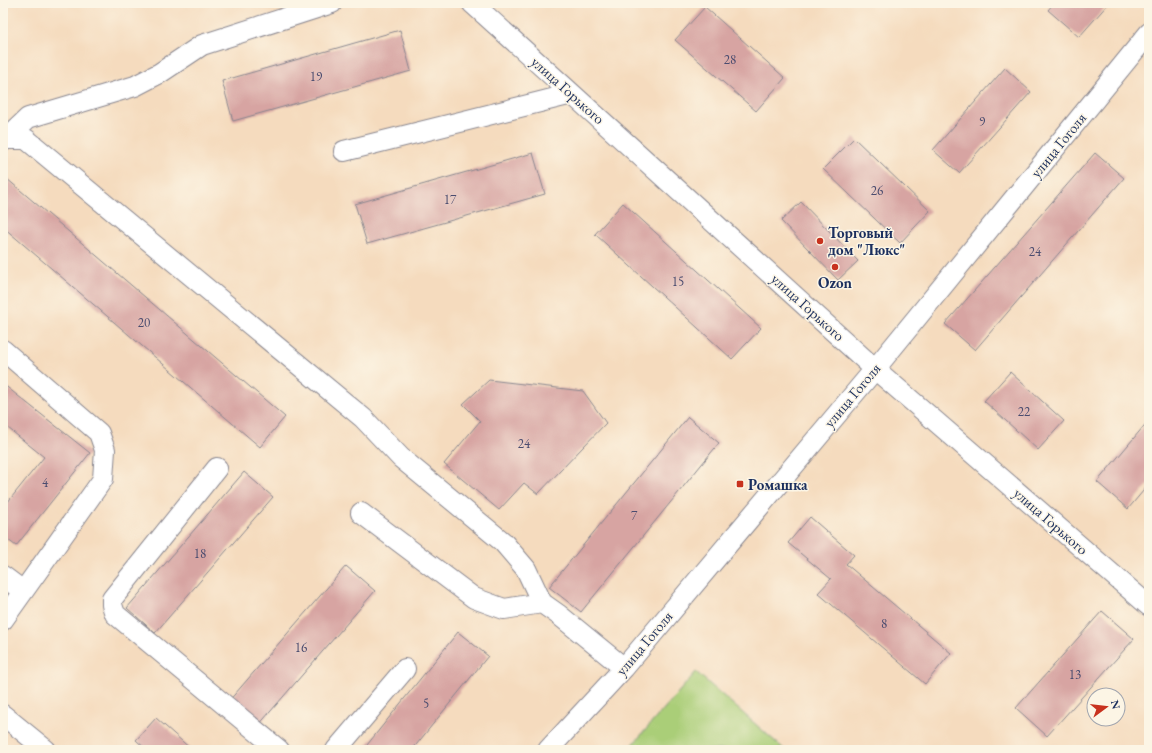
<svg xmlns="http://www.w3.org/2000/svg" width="1152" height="753" viewBox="0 0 1152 753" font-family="'EB Garamond',serif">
  <rect width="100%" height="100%" fill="#fcf5e5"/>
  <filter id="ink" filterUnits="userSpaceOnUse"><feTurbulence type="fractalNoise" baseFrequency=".025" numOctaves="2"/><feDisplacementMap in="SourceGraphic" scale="8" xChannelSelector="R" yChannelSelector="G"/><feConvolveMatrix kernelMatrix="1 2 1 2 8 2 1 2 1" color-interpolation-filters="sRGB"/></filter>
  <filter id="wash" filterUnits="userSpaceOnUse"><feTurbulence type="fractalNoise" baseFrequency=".012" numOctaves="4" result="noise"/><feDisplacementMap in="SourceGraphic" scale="16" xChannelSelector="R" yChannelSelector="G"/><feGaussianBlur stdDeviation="0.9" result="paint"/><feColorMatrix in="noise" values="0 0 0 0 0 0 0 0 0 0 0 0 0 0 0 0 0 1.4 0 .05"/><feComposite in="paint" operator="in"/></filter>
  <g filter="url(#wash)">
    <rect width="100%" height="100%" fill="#f5dbbe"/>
    <!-- green -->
    <path fill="#aace78" stroke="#627e6b" d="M696,672L785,750H628Z"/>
    <g id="blocks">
      <!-- building -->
      <path fill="#d7a4a2" d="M1054,3H1109L1079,37L1048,10Z
        M705,7L785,78L756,111L675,40Z
        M400,30L411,71L233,121L222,81Z
        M1005,68L1031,92L959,173L933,150Z
        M854,138L930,211L900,243L823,169Z
        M533,153L545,194L367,244L355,204Z
        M1095,153L1124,178L975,350L945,324Z
        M6,178L285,417L260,447L3,227V182Z
        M801,202L858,261L838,280L781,221Z
        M623,203L761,328L732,359L595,234Z
        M1010,372L1064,421L1038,450L984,401Z
        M489,380L583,391L606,423L538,494L524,483L499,510L444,464L480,421L463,404Z
        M3,384L90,453L16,546L3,536V508L44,457L3,424Z
        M688,417L719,443L581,612L549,587Z
        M1149,420V484L1128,509L1097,482Z
        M244,472L273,497L155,633L127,608Z
        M810,517L854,555L846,564L951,653L925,684L818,593L831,579L788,543Z
        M346,566L375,591L257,727L228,702Z
        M1102,611L1134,639L1047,736L1016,708Z
        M458,632L488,656L412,750H363Z
        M156,718L192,750H147L136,740Z"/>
    </g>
  </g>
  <g filter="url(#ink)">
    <use href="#blocks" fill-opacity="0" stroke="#88858e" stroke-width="1"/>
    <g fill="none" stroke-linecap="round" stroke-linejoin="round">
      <!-- minor casing -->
      <g stroke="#88858e" stroke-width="22">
        <path id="minor" d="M472,3L875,369L1149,606
          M6,139L28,118L135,86L160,73L202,45L332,3
          M3,141L6,139H26L363,418L401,458L503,542L526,569L542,603L559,615L624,668
          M344,151L572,94
          M3,350L99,433L105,450L103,479L3,620
          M217,468L112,599V605L115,614L279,750
          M361,513L474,598L504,609L542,603
          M3,576L23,591
          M3,715L46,750
          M336,750L405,669
          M548,750L624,668L875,369L1149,33"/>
      </g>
      <!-- minor -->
      <use href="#minor" stroke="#fff" stroke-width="20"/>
    </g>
  </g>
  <!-- markers -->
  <g fill="#c8321e" stroke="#fcf5e5" stroke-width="1.5">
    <circle cx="820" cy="241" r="4"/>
    <circle cx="835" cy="267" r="4"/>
    <rect x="736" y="480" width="8" height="8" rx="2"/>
  </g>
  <g text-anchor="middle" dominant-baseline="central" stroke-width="3" stroke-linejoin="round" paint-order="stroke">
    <!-- number labels -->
    <g font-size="13" fill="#4a4c6f">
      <text x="730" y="59">28</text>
      <text x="316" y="76">19</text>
      <text x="982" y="121">9</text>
      <text x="877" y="190">26</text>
      <text x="450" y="199">17</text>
      <text x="1035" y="251">24</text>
      <text x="678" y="281">15</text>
      <text x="144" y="322">20</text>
      <text x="1024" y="411">22</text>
      <text x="524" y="443">24</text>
      <text x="45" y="482">4</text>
      <text x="634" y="515">7</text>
      <text x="200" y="553">18</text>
      <text x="884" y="623">8</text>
      <text x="301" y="647">16</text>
      <text x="1075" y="674">13</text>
      <text x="426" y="703">5</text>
    </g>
    <!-- street labels -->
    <g font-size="15" fill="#1b2f5e" stroke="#fcf5e5">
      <text transform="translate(568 90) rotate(42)">улица Горького</text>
      <text transform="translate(1058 145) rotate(-51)">улица Гоголя</text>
      <text transform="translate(808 307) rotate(42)">улица Горького</text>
      <text transform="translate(852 395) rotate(-50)">улица Гоголя</text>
      <text transform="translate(1051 521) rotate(41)">улица Горького</text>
      <text transform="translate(644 643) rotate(-50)">улица Гоголя</text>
    </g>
    <!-- poi labels -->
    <g font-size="15" font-weight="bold" fill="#1b2f5e" stroke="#fcf5e5" text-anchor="start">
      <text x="828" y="232">Торговый<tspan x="828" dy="17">дом "Люкс"</tspan></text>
      <text x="835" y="282" text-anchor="middle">Ozon</text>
      <text x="748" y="484">Ромашка</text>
    </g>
  </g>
  <!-- margin -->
  <rect width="1152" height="753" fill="none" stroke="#fcf5e5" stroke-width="16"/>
  <!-- north arrow -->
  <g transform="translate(1106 707) rotate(75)"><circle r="19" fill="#fcf5e5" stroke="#a2a6af"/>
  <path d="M0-3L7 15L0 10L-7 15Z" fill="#c8321e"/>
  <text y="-6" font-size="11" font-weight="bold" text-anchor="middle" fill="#1b2f5e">N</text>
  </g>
</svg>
